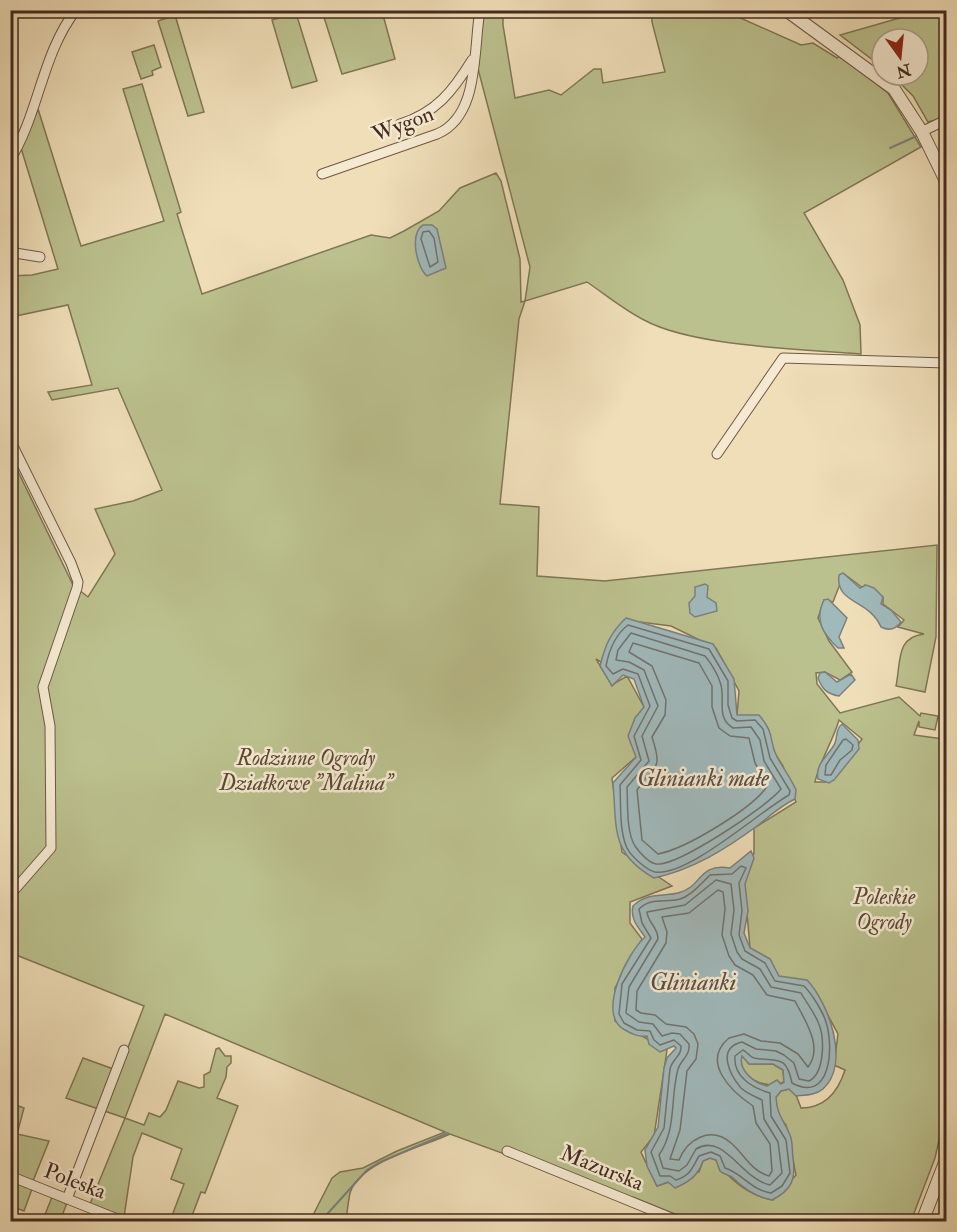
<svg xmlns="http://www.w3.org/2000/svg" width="957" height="1232" viewBox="0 0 957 1232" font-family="'IM FELL Double Pica',serif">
  <rect width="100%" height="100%" fill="#efdeb8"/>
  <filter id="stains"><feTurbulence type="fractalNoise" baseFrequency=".00333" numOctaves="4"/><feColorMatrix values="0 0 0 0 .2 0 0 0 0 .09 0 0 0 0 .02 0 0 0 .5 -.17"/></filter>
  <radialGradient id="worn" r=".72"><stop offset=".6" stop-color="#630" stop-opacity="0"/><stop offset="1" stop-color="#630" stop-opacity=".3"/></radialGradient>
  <!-- green -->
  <path fill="#bbc18e" stroke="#807656" stroke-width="1.5" fill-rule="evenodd" d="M652,10L725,11L801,45L813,43L837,58L840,55L888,93L921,147L804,213L843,280L860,325L861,354C803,349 694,347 644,320C624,310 606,295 587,282L525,301L519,319L500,504L539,507L537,576L605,581L937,545L936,637L925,692L896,686C901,661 896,637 924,634L898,627L904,620L883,604V597L865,585L863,588L844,574L833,602L824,600L818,618L829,641L852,672L840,680L825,672L816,673L817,684L840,713L899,697L920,716L921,713L938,716L935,730L919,727V721L914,735L943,739V755L946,757V1109L935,1158L911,1221H692L633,1197L627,1199L450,1134C423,1147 360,1161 350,1193C348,1202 347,1213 346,1221H310L332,1178L340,1172L363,1168L397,1151L445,1132L165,1014L125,1118L144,1125L149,1113L160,1117L166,1110L178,1081L199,1088L204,1087V1075L210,1072L216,1049L219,1048L225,1056H231V1063L227,1067L226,1077L217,1098L238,1106L205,1193L201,1192L190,1221H170L184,1184L171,1179L182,1149L142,1133L133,1157L124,1217L90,1204L125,1118L66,1098L83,1058L119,1071L144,1006L11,953V457L73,585L88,597L115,554L95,509L133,501L162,490L118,388L52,400L48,392L92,385L68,305L11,317L10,276L32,275L58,269L21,148L38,109L81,246L164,221L123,89L142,84L181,212L177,214L202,294L371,235L390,238L404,231L439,211L460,188L496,173L501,181L520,259L521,302L525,301L530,267L477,65L483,11H503V25L515,98L549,90L561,95L594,69H601L603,83L665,72L652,22ZM624,620L671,626L716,648L739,691L737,716L776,755L783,766L796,802L754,828V853L744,877L750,948L770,959L778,976L818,997L838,1034L834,1065L845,1070C838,1092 825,1108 801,1108L795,1092L789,1089L781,1091L776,1097L777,1114L786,1125L796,1175L773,1200C748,1196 728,1178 716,1160L710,1158L703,1161L699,1172L657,1186L641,1152L654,1136L667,1050L615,1021V988L642,939L630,923V902L672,886L622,852L612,778L636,757L644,707L627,676L612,685L596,659L601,662ZM839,720L862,739L829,782H815C820,760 833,741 839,720Z
    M322,11H382L395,59L342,74Z
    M924,11H946V117L928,122L913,96L892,75H918V39H882V67L840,35Z
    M296,13L317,81L292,88L272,20Z
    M175,15L204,112L188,116L158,21Z
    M154,45L161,67L152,71L153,75L141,79L132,52Z
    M742,1055L749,1064H773L783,1070L784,1082C768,1091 734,1077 742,1055Z
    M10,1103L24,1108L17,1134L49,1141L33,1181L11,1173Z
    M10,1181L32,1189L24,1211L11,1206Z
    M52,1197L67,1203L60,1221L42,1222Z"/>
  <!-- water -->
  <path fill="#a0b9bb" stroke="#7c807d" stroke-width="1.5" fill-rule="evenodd" d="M423,225H432L437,229L446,268L427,276C417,268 409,234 423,225Z
    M843,573L860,588L866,585L874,588L883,597L881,604L891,610L901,622C896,629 889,631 881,627C869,599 835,604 839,575Z
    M705,584L708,586L707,597L716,603L717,611L695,617L690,613L689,603L695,596V587Z
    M828,599L847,618L839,637L844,648H838C823,634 814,620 824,600Z
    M626,618L713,644L734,679L737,715H759C776,735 768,739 777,757C783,768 791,778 796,790L795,799C780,806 770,816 757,826C726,849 692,870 654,878C610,853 617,828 613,783L636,757L628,736L635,718L644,707L634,679L623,675L612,686L600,666C605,646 610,633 626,618Z
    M825,672L837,682L851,674L855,680L839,696C827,694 822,689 818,678L820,673Z
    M842,724L858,740L859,749L834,780L829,783L818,779C815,764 827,757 834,745C838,738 835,729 842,724Z
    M751,851L754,858L745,884L748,911L744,933L750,948L770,959L779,976L807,980C828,1002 851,1063 823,1089C816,1095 805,1095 796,1096L789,1089L781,1091L776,1097C777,1117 784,1119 790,1135C793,1142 792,1151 793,1158C796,1179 792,1190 772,1200C756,1197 744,1189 733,1178C729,1174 724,1175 720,1171L716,1160L710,1158L703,1161C698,1176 689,1182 675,1188L668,1182L657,1186L647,1166L645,1150L658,1127L664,1068L667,1058L676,1048L674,1046L660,1052L649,1044L647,1036C638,1037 632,1034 625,1030C595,1015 628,952 645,937C638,927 630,919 633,906C647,892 661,897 678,893C703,887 697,863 730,868ZM742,1056L749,1064H773L783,1070L784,1082L781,1084L777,1080L767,1086C754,1083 738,1070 742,1056Z"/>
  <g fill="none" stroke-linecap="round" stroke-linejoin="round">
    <!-- shore -->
    <path stroke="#72726d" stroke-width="1.5" d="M429,231L434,238L438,262L430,267L421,239L423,232Z
      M628,625L709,649L728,681V705L732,718L737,721L755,720L763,729L770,758L790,791L789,795C760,811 688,877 655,872C646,870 631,856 627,848C619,831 621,803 620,785L641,760L634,736L650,706L638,674L623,669L613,674L606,666C609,650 615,635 628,625Z
      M631,633L705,656C711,663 718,675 721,685C725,700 716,718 733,728L751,727L760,740L764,761L781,789C768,806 677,867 656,864C649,863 639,852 635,846C626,832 628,803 627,787L649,761L642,736L658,706L644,670L629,662L616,660L618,650Z
      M633,643L699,663L712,686V707L719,728L730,736L749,738L755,763L768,785C754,808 685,849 658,854L642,840L637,790C653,763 664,774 652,737L665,715L666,700L652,666L629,652Z
      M846,739L853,745L852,750L840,760L831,775H825L826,765L843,740Z
      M741,866L746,868L739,883L742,911L739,935L745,951L765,963L775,981L804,986C812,994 823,1012 826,1022C834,1047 831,1104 792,1083C786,1054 778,1062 754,1058C750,1057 747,1052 743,1050L735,1056C733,1077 753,1088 770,1093L771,1116L786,1140L790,1173L782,1186L771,1193C751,1190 742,1173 725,1168L720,1156L711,1152L699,1156C692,1168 691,1175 676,1180L670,1176H660L651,1152L664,1128L670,1069C672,1059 682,1056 681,1046L674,1040L660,1045L654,1040L650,1031L637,1030L624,1023L619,1014L622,984L651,938L642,923L639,909C651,897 666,903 680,899C692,895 702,883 710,875L732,874Z
      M716,880L731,884L734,910L731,934L737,952L742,959L760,969L771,987L801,993C806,1002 814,1012 818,1022C825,1037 825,1073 809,1081L799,1079L794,1063L784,1055L776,1051L756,1049L742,1042C716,1048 730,1075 741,1088C746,1093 756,1097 762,1100L764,1119L778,1142L782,1173L770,1185C741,1179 724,1132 696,1149L687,1165L679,1171L663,1168L659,1155C677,1129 670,1098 678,1069C681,1059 690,1057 689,1044L680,1034L672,1033L662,1036L653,1024L639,1022L626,1013L629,987L658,939C658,927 648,923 647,912L685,905Z
      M718,890L723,892L725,909L722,935L729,956L735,965L753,975L767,995L795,1001C804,1019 824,1047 808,1067L798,1054L780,1043L761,1041L744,1034L729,1038C700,1062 732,1092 753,1106L756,1123L770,1144L772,1171L769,1176C751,1171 744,1154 731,1143C710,1125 687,1140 679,1160L670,1159L680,1130L687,1071L696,1059L698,1044L694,1034L686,1027L666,1024L655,1015L641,1013L636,1010L637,991L666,943L667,932L662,917L689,913Z"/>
    <!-- stream -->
    <path stroke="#7c807d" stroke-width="2" d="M890,148L919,135
      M320,1222L367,1170L378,1163L448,1133"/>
    <!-- minor casing -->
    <g stroke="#705745" stroke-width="11">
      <path id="minor" d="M400,124C436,113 453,91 472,60
        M921,132L946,120
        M10,160C39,114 42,53 76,10
        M322,174L437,134C480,116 473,50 480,10
        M10,242L15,253L40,257
        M10,440L71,563L78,582L77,588L43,687L50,726L51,848L10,895
        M717,454L783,358L946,363
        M507,1151L681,1222
        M10,1176L125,1222
        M67,1199L124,1050
        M354,1222H370"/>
    </g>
    <!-- tertiary casing -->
    <g stroke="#705745" stroke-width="14">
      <path id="tertiary" d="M786,10L894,89L922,132L946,181
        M922,1222L946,1160"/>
    </g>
    <!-- minor -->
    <use href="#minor" stroke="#f5ead1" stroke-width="9"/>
    <!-- tertiary -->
    <use href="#tertiary" stroke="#f5ead1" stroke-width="12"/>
  </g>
  <g text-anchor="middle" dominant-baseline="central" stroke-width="5" stroke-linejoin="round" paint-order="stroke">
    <!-- street labels -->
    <g font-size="22" fill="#452a1f" stroke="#f5ead1">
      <text transform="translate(403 124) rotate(-21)">Wygon</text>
      <text transform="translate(602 1168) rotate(22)">Mazurska</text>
      <text transform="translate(75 1181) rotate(21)">Poleska</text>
    </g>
    <!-- park labels -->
    <g font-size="22" font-style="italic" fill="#5d4835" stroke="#f5ead1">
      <text x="306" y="758">Rodzinne Ogrody<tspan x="306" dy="25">Działkowe "Malina"</tspan></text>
      <text x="884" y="897">Poleskie<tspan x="884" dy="25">Ogrody</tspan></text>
    </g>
    <!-- water labels -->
    <g font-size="24" font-style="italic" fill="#5c4e46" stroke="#f5ead1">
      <text x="703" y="778">Glinianki małe</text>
      <text x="693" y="982">Glinianki</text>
    </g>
  </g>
  <!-- margin -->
  <rect width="957" height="1232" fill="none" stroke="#efdeb8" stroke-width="36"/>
  <rect x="12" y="12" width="933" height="1208" fill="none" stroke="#452a1f" stroke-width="3"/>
  <rect x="18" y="18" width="921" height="1196" fill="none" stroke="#452a1f" stroke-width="1.5"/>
  <!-- north arrow -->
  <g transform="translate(900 57) rotate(165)"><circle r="28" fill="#f5ead1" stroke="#af9d8a" stroke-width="1.5"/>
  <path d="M0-4.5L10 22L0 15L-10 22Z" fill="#8f2418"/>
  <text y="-9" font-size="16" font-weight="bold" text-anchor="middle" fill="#452a1f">N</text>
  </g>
  <rect width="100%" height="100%" filter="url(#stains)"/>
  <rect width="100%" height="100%" fill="url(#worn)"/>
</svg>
